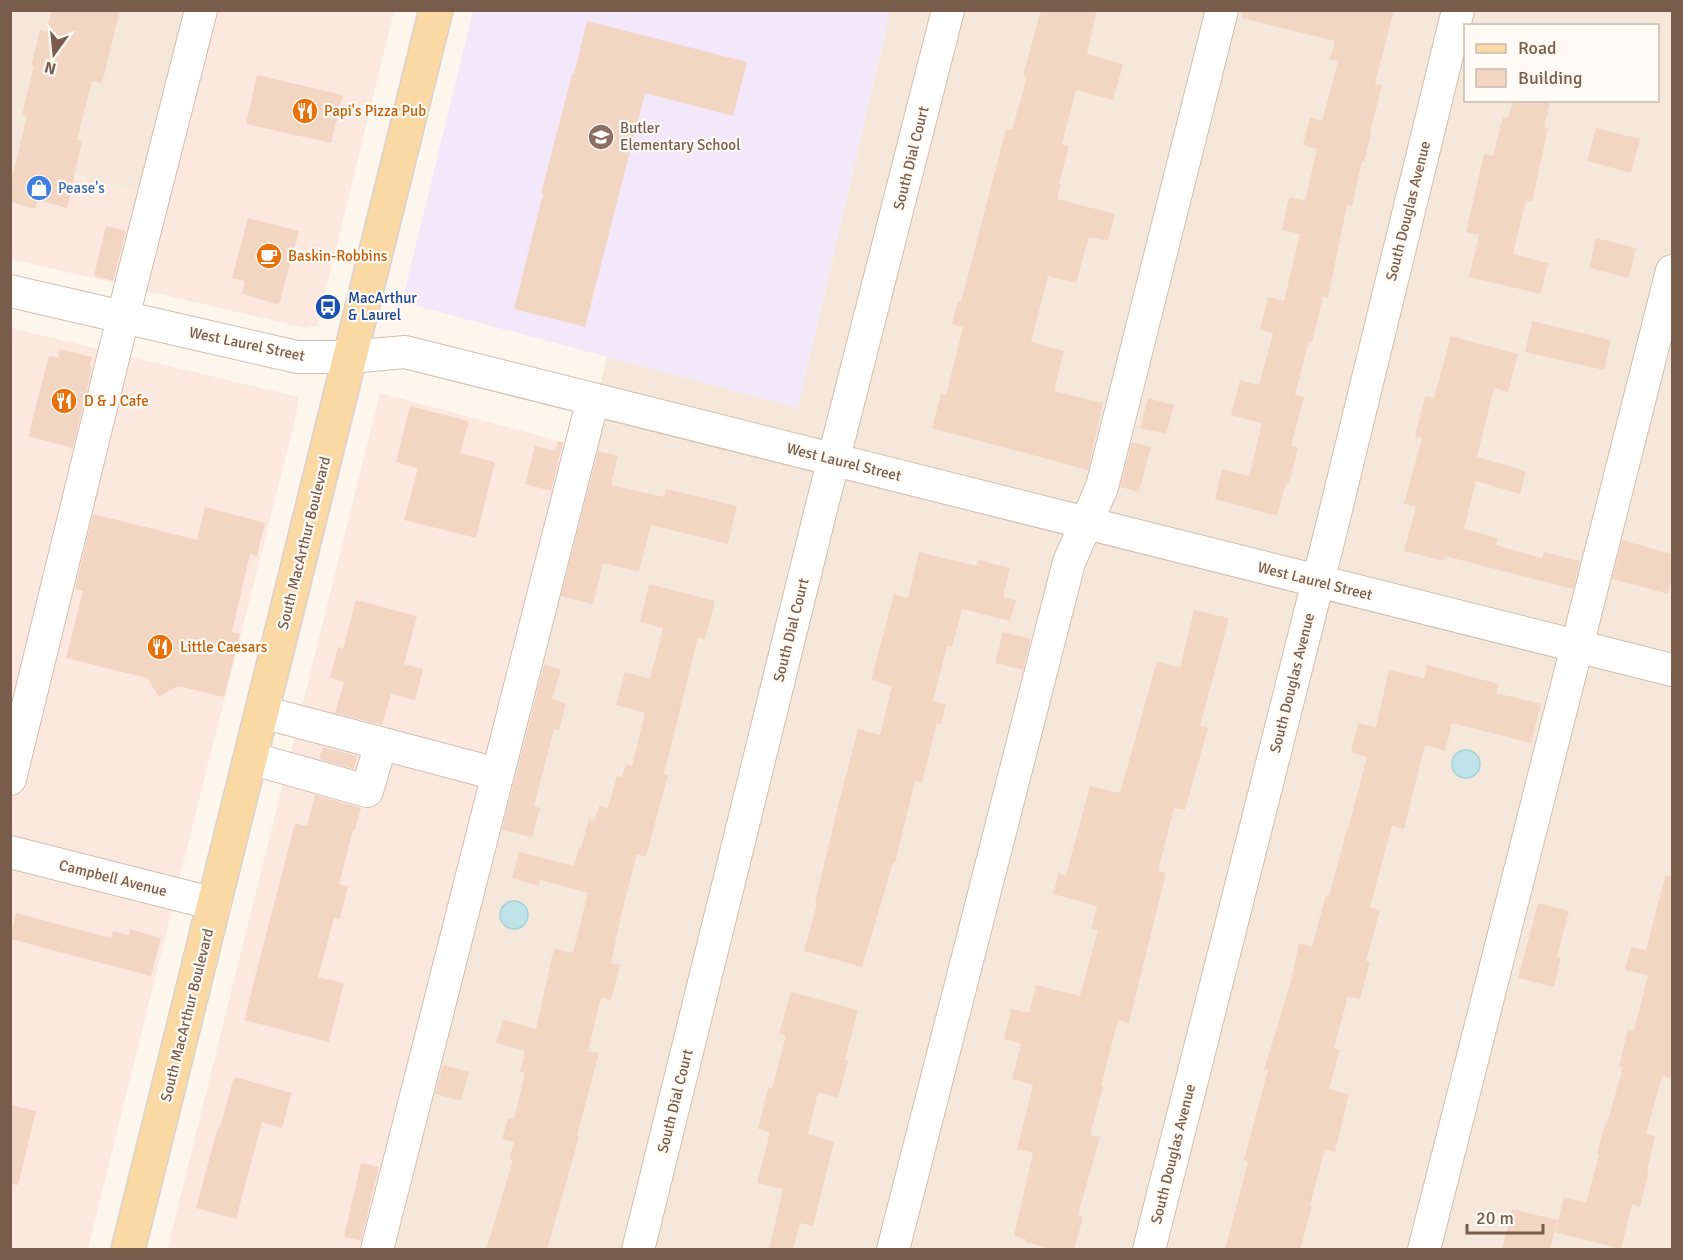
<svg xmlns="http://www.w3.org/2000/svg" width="1683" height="1260" viewBox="0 0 1683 1260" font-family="Signika,sans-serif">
  <rect width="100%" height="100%" fill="#fdf6ec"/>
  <!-- residential -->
  <path fill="#f5e8da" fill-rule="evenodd" d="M11,11H209L161,197L11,160Z
    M886,11H1672V1249L388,1250L607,357L798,407L890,12ZM1466,26H1658V100H1466Z"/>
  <!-- commercial -->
  <path fill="#fde8e0" d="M209,11H394L317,326L305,328L11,259L10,160L161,197Z
    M11,328L299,397L295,420L195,816L179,879L174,881L11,841Z
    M380,393L586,448L388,1249L167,1250Z
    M11,865L173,905L88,1249L11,1250Z"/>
  <!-- education -->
  <path fill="#f3e8fa" d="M886,10L890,11L798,408L402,302L473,11Z"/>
  <!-- water -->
  <path fill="#bfe3e8" stroke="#a5d3da" stroke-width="1.5" d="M1452 764a14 14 0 1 1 28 0a14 14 0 1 1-28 0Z
    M500 915a14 14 0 1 1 28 0a14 14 0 1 1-28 0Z"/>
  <!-- building -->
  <path fill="#f3d5c3" d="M52,10H120L102,83L92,81L77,140L82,141L67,208L38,200L35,209L10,202V186L27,116L22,115L34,66H31L40,30L46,32Z
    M1041,10H1097L1087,54L1123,64L1113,100L1076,90L1062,144L1069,146L1059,184H1061L1057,199L1115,214L1108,241L1089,237L1076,283L1048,276L1031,342L1064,351L1054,391L1103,403L1088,470L932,428L941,394L946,395L963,327L952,324L958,301L961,302L1006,129L1012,130L1027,77L1023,76Z
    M1243,10H1394L1375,84L1382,85L1370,133L1371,134L1364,162L1362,161L1352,206L1347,205L1328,298L1323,297L1312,342L1309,341L1295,395L1304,397L1291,446L1298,448L1289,484L1286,483L1277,516L1215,499L1222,469L1249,476L1262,423L1231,415L1240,380L1259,385L1273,333L1260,330L1268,297L1284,301L1300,234L1282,230L1289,197L1305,201L1317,149L1303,145L1310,117L1322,121L1338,61L1330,59L1335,41L1242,18Z
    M587,21L747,62L733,116L645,93L585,327L514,309L543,194H541L572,74H574Z
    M257,75L343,95L331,143L246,124Z
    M1513,100H1551L1544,127L1548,128L1532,202L1526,200L1513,254L1548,263L1541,294L1469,277L1479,235L1466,232L1484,154L1493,156L1503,117L1508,118Z
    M1596,128L1640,139L1631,173L1587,161Z
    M248,218L299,231L279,305L242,294L245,281L232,278Z
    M106,226L126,231L113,281L94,276Z
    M1596,238L1636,248L1629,278L1589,268Z
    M1532,321L1611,340L1604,370L1525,352Z
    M1451,336L1518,354L1508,392L1494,388L1477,457L1526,471L1520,494L1476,481L1464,529L1498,538L1496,545L1542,558L1544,552L1580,561L1573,589L1445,556L1444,561L1404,551L1416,507L1404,504L1422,438L1415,436L1425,396L1434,398Z
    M60,349L92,357L90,366L92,367L73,448L28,436L49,356L58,358Z
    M1148,398L1174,405L1166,434L1140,428Z
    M410,406L469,421L460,453L495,462L476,538L404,520L418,468L396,462Z
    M558,441L563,442L551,491L525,484L535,446L555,451Z
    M1132,442L1151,447L1139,492L1120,487Z
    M598,451L618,456L611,485L664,497L667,489L737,506L728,544L651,525L639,572L603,563L593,604L561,596Z
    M205,507L265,523L257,556L250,554L232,632L240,634L224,697L178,686L159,697L147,678L66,658L83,591L75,589L93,514L197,540Z
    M1622,540L1672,554V576L1668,594L1612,579Z
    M919,552L977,566L979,560L1010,568L1003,597L1016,600L1010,621L962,609L952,647L947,646L933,701L946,704L941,724L937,723L922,783L915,781L895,863H893L862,967L804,951L817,904L815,903L837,810L858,729L880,735L892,686L871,680L894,594L908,598Z
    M649,584L715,601L705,639L698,637L664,774L668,775L646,857L637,854L621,916L611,963L620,965L611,1000L601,997L588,1051L599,1053L577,1136L579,1137L547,1250H486L513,1160L509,1159L514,1142L502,1139L508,1118L514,1119L525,1073L520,1072L525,1051L496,1043L503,1020L536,1029L554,948L573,953L588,893L540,880L539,886L512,878L519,852L574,866L579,848H581L589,819L595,820L599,806L608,808L617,776L622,777L626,764L632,766L645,713L616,705L625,672L650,679L663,628L640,622Z
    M356,600L417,616L404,664L423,669L415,700L391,694L382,725L335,713L344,682L330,678L338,647L343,649Z
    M1194,610L1229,618L1200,726L1208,728L1185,810L1174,808L1158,871L1166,873L1129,1023L1118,1020L1101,1086L1103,1087L1090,1135L1100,1137L1078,1215L1083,1217L1074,1250H1056L1025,1242L1026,1239L1014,1236L1033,1153L1017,1149L1033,1085L1012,1079L1021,1044L1004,1039L1011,1009L1029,1013L1036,985L1080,996L1098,930L1091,929L1097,906L1053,894L1059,873L1066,876L1090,786L1120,793L1157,661L1180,668Z
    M1003,632L1031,639L1023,670L995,663Z
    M544,665L561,669L552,699L566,703L559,730L554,729L534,806L540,808L532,837L502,830Z
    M1427,665L1499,684L1496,693L1541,704L1531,743L1452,723L1445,751L1425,745L1404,829L1392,826L1370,907L1380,910L1366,961L1370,962L1360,999L1348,996L1334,1048L1340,1050L1329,1089L1349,1094L1335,1152L1325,1149L1310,1205L1312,1206L1300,1250H1225L1248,1162L1244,1160L1268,1070H1264L1291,981L1299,943L1312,947L1326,895L1329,896L1347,829H1348L1367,757L1351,752L1358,723L1376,727L1389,670L1424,678Z
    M323,747L357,756L354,769L319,759Z
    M315,795L361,808L355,830H353L339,884L348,886L340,919L334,918L318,977L344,983L329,1042L244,1020L295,823L307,826Z
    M1665,876H1672V1068L1670,1078L1662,1076L1646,1134L1655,1136L1647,1171H1649L1640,1207L1632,1204L1621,1249L1555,1232L1564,1197L1586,1203L1599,1155L1597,1154L1605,1123L1607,1124L1623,1067L1619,1066L1628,1029L1634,1031L1648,975L1625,970L1631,947L1646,950Z
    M1538,903L1569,911L1557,957L1561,958L1554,987L1518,978Z
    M16,913L111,938L113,931L129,935L130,929L161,938L151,976L10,939Z
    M791,992L858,1010L845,1060L848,1061L838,1098L818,1092L808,1134L834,1142L813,1226L800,1223L793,1250H769L783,1189L757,1183L770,1132L758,1129L768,1088L772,1089L786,1036L779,1034Z
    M443,1065L469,1072L461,1101L435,1094Z
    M234,1077L292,1093L282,1128L262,1122L236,1219L196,1208L218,1127L220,1128Z
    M10,1105L36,1111L18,1185L10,1184Z
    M361,1163L379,1167L361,1241L344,1237Z
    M1512,1209L1557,1220L1550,1250H1502Z"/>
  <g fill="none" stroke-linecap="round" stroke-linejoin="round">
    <!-- minor casing -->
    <g stroke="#d1beb0" stroke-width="34">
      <path id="minor" d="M10,291L297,357H350L405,352L1672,670
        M262,712L497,774
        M250,758L367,791L381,743
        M10,779L130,289L201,10
        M10,852L215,904
        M377,1250L593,399
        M638,1250L820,513L948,10
        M893,1250L1069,562L1102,487L1222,10
        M1149,1250L1330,534L1458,10
        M1424,1250L1672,271"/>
    </g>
    <!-- major casing -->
    <g stroke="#dad1cd" stroke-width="36">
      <path id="major" d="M128,1250L436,10"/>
    </g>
    <!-- minor -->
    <use href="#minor" stroke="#fff" stroke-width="32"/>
    <!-- major -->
    <use href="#major" stroke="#fbd9a5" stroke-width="33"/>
  </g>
  <!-- icons -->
  <defs>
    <g id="restaurant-disc" transform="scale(1.35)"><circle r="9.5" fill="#e8710a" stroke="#fffaf3"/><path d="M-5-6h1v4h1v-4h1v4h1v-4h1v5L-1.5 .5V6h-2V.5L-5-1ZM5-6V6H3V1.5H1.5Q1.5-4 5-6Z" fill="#fff"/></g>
    <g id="school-disc" transform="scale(1.35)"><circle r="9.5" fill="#8d6e63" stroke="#fffaf3"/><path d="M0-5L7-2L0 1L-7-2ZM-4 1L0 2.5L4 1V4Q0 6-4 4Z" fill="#fff"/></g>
    <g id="shop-disc" transform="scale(1.35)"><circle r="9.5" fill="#3f7fe0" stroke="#fffaf3"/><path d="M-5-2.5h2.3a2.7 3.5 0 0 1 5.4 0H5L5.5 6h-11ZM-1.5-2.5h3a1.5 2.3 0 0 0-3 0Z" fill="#fff"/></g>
    <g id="cafe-disc" transform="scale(1.35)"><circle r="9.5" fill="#e8710a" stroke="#fffaf3"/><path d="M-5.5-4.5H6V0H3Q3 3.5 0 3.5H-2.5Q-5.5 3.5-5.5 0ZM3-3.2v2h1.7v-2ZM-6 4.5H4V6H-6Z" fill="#fff"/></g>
    <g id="bus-disc" transform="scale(1.35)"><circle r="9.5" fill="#1a4fb4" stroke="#fffaf3"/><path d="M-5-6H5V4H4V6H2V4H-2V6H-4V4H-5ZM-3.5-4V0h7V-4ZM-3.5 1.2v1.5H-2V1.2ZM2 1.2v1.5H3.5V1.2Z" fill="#fff"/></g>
  </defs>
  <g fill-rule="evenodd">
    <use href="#restaurant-disc" x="305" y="111"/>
    <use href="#school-disc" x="601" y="137"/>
    <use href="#shop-disc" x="39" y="188"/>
    <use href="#cafe-disc" x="269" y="256"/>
    <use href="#bus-disc" x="328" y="307"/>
    <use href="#restaurant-disc" x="64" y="401"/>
    <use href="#restaurant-disc" x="160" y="647"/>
  </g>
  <g text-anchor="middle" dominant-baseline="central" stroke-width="4.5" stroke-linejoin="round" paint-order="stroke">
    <!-- food labels -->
    <g font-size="15" fill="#c56008" stroke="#fffaf3" text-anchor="start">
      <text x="324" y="111">Papi's Pizza Pub</text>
      <text x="288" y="256">Baskin-Robbins</text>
      <text x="84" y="401">D &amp; J Cafe</text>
      <text x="180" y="647">Little Caesars</text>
    </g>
    <!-- education labels -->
    <g font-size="15" fill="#785e54" stroke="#fffaf3" text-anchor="start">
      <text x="620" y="128">Butler<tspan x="620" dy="17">Elementary School</tspan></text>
    </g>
    <!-- street labels -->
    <g font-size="15" fill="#7a5c4d" stroke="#fffaf3">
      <text transform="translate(911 158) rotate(-76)">South Dial Court</text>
      <text transform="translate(1408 211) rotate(-76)">South Douglas Avenue</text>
      <text transform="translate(247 344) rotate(12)">West Laurel Street</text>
      <text transform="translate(844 462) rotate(14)">West Laurel Street</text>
      <text transform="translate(304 543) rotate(-76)">South MacArthur Boulevard</text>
      <text transform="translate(1315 581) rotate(14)">West Laurel Street</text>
      <text transform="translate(791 630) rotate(-76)">South Dial Court</text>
      <text transform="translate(1292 683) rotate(-76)">South Douglas Avenue</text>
      <text transform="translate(113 878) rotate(14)">Campbell Avenue</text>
      <text transform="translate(187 1015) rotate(-76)">South MacArthur Boulevard</text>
      <text transform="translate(675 1101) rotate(-76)">South Dial Court</text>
      <text transform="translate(1173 1154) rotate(-76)">South Douglas Avenue</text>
    </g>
    <!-- shop labels -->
    <g font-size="15" fill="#366cbe" stroke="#fffaf3" text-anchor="start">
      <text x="58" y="188">Pease's</text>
    </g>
    <!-- transit labels -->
    <g font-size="15" fill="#164399" stroke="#fffaf3" text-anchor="start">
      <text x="348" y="298">MacArthur<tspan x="348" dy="17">&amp; Laurel</tspan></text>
    </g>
  </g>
  <!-- border -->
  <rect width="1683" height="1260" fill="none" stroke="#7a5c4d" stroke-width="24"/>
  <!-- legend -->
  <rect x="1464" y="24" width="195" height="78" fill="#fffaf3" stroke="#cabbb1" stroke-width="1.5"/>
  <rect x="1476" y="44" width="30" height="9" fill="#fbd9a5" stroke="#cabbb1" stroke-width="1.5"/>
  <text x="1518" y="54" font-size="18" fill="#7a5c4d">Road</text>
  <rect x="1476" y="69" width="30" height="18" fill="#f3d5c3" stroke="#cabbb1" stroke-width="1.5"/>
  <text x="1518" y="84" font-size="18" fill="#7a5c4d">Building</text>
  <!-- north arrow -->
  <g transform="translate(54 54) rotate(195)" stroke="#fffaf3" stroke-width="4.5" paint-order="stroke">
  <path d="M0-4.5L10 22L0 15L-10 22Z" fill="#7a5c4d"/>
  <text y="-9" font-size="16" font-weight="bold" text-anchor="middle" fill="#7a5c4d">N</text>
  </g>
  <!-- scale -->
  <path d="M1467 1224v9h76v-9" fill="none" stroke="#7a5c4d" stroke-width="3"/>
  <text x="1476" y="1224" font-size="18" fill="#7a5c4d" stroke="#fffaf3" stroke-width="4.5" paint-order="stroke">20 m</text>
</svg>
